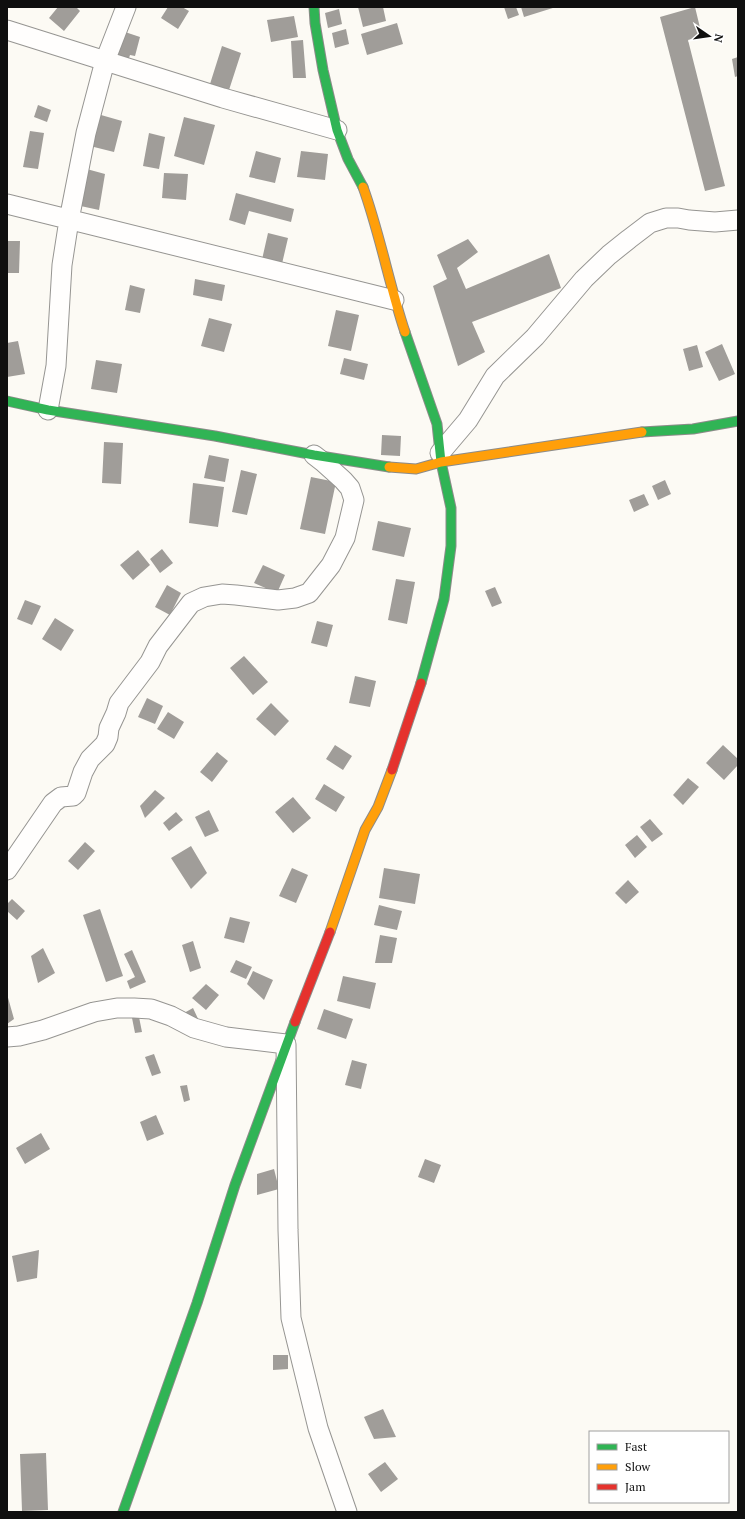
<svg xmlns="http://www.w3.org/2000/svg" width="745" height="1519" viewBox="0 0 745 1519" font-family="'PT Serif',serif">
  <rect width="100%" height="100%" fill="#fcfaf4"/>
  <!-- building -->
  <path fill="#a09d99" d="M58,7H76L80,11L64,31L49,18Z
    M168,7H182L189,11L178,29L161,18Z
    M358,7H383L386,21L363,27Z
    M504,7H516L519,15L508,19Z
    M521,7H556L524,17Z
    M695,7L702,36L688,40L725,186L705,191L660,17Z
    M339,9L342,24L328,28L325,13Z
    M294,16L298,37L271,42L267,20Z
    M397,23L403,44L367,55L361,34Z
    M346,29L349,44L335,48L332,33Z
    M122,31L140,37L135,56L130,55L127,64L114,59Z
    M303,40L306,78H293L291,41Z
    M222,46L241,53L229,90L210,84Z
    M738,57V76L735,77L732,59Z
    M38,105L51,110L47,122L34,117Z
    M94,113L122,121L114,152L86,145Z
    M184,117L215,125L204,165L174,156Z
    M30,131L44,133L38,169L23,167Z
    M149,133L165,137L159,169L143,166Z
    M256,151L281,158L275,183L249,177Z
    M301,151L328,154L325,180L297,177Z
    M83,168L105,174L99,210L76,205Z
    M164,173L188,174L186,200L162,198Z
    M236,193L294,209L291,222L249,211L245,225L229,220Z
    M268,233L288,238L281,268L261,264Z
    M468,239L478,252L457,268L466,289L549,254L561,288L472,322L485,352L458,366L433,286L447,279L437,255Z
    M7,241H20L19,273H7Z
    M195,279L225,285L222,301L193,295Z
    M130,285L145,289L140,313L125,310Z
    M336,310L359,315L351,351L328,346Z
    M209,318L232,324L224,352L201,346Z
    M18,341L25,374L7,377V343Z
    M722,344L735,374L719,381L705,352Z
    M697,345L703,367L689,371L683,349Z
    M344,358L368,364L364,380L340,374Z
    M96,360L122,364L117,393L91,389Z
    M382,435L401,436L400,456L381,455Z
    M104,442L123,443L121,484L102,483Z
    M209,455L229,459L225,482L204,478Z
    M241,470L257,474L247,515L232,512Z
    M311,477L336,482L325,534L300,529Z
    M665,480L671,494L658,500L652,486Z
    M193,483L224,487L218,527L189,523Z
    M644,494L649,505L634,512L629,500Z
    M378,521L411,528L404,557L372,550Z
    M162,549L173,563L160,573L150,559Z
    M138,550L150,565L133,580L120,565Z
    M263,565L285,575L277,593L254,583Z
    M396,579L415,582L407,624L388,620Z
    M167,585L181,593L170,615L155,607Z
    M495,587L502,603L492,607L485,591Z
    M25,600L41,606L32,625L17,619Z
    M55,618L74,630L61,651L42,639Z
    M317,621L333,625L327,647L311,643Z
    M244,656L268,682L253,695L230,668Z
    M355,676L376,681L370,707L349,703Z
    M147,698L163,706L155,724L138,717Z
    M271,703L289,721L275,736L256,719Z
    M168,712L184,722L174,739L157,729Z
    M335,745L352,756L343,770L326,759Z
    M723,745L738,759V765L724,780L706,763Z
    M217,752L228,761L212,782L200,772Z
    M688,778L699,787L683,805L673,795Z
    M324,784L345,797L336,812L315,799Z
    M155,790L165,798L145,818L140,806Z
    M293,797L311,818L293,833L275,812Z
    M209,810L219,831L205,837L195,817Z
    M176,812L183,820L169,831L163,823Z
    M650,819L663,834L652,842L640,827Z
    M637,835L647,847L635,858L625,845Z
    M85,842L95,851L78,870L68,861Z
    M191,846L207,873L191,889L171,858Z
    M292,868L308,875L296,903L279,896Z
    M384,868L420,874L415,904L379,898Z
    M628,880L639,892L626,904L615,893Z
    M12,899L25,911L17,920L7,911V904Z
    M379,905L402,911L397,930L374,925Z
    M100,909L123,976L106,982L83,915Z
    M230,917L250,922L244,943L224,938Z
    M380,935L397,938L392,963H375Z
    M193,941L201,968L190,972L182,945Z
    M43,948L55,973L38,983L31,956Z
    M132,950L146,982L130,989L127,981L135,977L124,954Z
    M236,960L252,967L246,979L230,972Z
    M253,971L273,980L264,1000L247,984Z
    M343,976L376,983L370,1009L337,1001Z
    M206,984L219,995L206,1010L192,998Z
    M7,994L14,1019L7,1024Z
    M193,1008L200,1023L184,1013Z
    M324,1009L353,1019L346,1039L317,1029Z
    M139,1017L142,1032L135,1033L132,1018Z
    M154,1054L161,1073L152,1076L145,1057Z
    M352,1060L367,1064L361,1089L345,1085Z
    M187,1085L190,1100L184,1102L180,1086Z
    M156,1115L164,1134L147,1141L140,1122Z
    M41,1133L50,1149L25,1164L16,1148Z
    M425,1159L441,1165L434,1183L418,1177Z
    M274,1169L279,1189L257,1195V1174Z
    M39,1250L37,1278L17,1282L12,1256Z
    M273,1355H288V1369L273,1370Z
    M383,1409L396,1437L374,1439L364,1417Z
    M46,1453L48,1510L22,1511L20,1454Z
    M385,1462L398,1479L381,1492L368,1474Z"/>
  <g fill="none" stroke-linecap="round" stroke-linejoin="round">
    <!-- street casing -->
    <g stroke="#969592" stroke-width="21">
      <path id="street" d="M7,30L223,98L337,130
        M7,204L394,300
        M48,410L56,366L62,265L69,220L86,133L105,61L126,7
        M440,453L468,420L495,376L535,337L584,279L609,255L629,239L650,223L666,218H678L689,220L715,222L738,220
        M7,870L53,803L61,797L73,796L76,793L83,772L90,759L105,744L108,737L109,728L116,713L119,703L150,662L158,646L191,603L204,597L222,594L236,595L278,600L295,598L309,593L331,565L345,538L354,500L350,488L343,480L323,462L314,455
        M7,1037L19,1036L43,1030L94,1012L117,1008H134L151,1009L171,1016L194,1028L226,1037L286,1044L288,1230L291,1318L318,1428L347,1512"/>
    </g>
    <!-- fast casing -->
    <g stroke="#8c8b89" stroke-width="11">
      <path id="fast" d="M314,7L315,23L323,70L337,130L348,159L363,187
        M405,332L437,424L441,462L451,508V546L444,599L421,683
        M7,401L48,410L215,436L314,455L389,467
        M642,432L693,429L738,421
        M123,1512L197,1303L235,1185L295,1022"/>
    </g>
    <!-- slow casing -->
    <g stroke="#8c8b89" stroke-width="11">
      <path id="slow" d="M363,187C380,234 389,284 405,332
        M389,467L416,469L441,462L642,432
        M330,932L365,830L378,807L392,770"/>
    </g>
    <!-- jam casing -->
    <g stroke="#8c8b89" stroke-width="11">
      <path id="jam" d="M392,770L421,683
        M295,1022L330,932"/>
    </g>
    <!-- street -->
    <use href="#street" stroke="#fffefd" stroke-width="19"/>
    <!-- fast -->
    <use href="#fast" stroke="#30b455" stroke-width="9"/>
    <!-- slow -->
    <use href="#slow" stroke="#ff9f0a" stroke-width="9"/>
    <!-- jam -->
    <use href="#jam" stroke="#e5322d" stroke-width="9"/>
  </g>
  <!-- border -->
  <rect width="745" height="1519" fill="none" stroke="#0f0f0f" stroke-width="16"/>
  <!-- legend -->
  <rect x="589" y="1431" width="140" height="72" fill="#ffffff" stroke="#9f9f9f"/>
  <rect x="597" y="1444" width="20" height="6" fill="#30b455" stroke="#9f9f9f"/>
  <text x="625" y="1451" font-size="12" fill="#0f0f0f">Fast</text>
  <rect x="597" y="1464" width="20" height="6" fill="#ff9f0a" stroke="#9f9f9f"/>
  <text x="625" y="1471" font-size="12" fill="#0f0f0f">Slow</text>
  <rect x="597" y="1484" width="20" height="6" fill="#e5322d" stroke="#9f9f9f"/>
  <text x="625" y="1491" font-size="12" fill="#0f0f0f">Jam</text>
  <!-- north arrow -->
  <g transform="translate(709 36) rotate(103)" stroke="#ffffff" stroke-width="3" paint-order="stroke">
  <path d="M0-3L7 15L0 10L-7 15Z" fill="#0f0f0f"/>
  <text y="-6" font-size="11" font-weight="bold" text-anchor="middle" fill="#0f0f0f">N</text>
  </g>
</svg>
